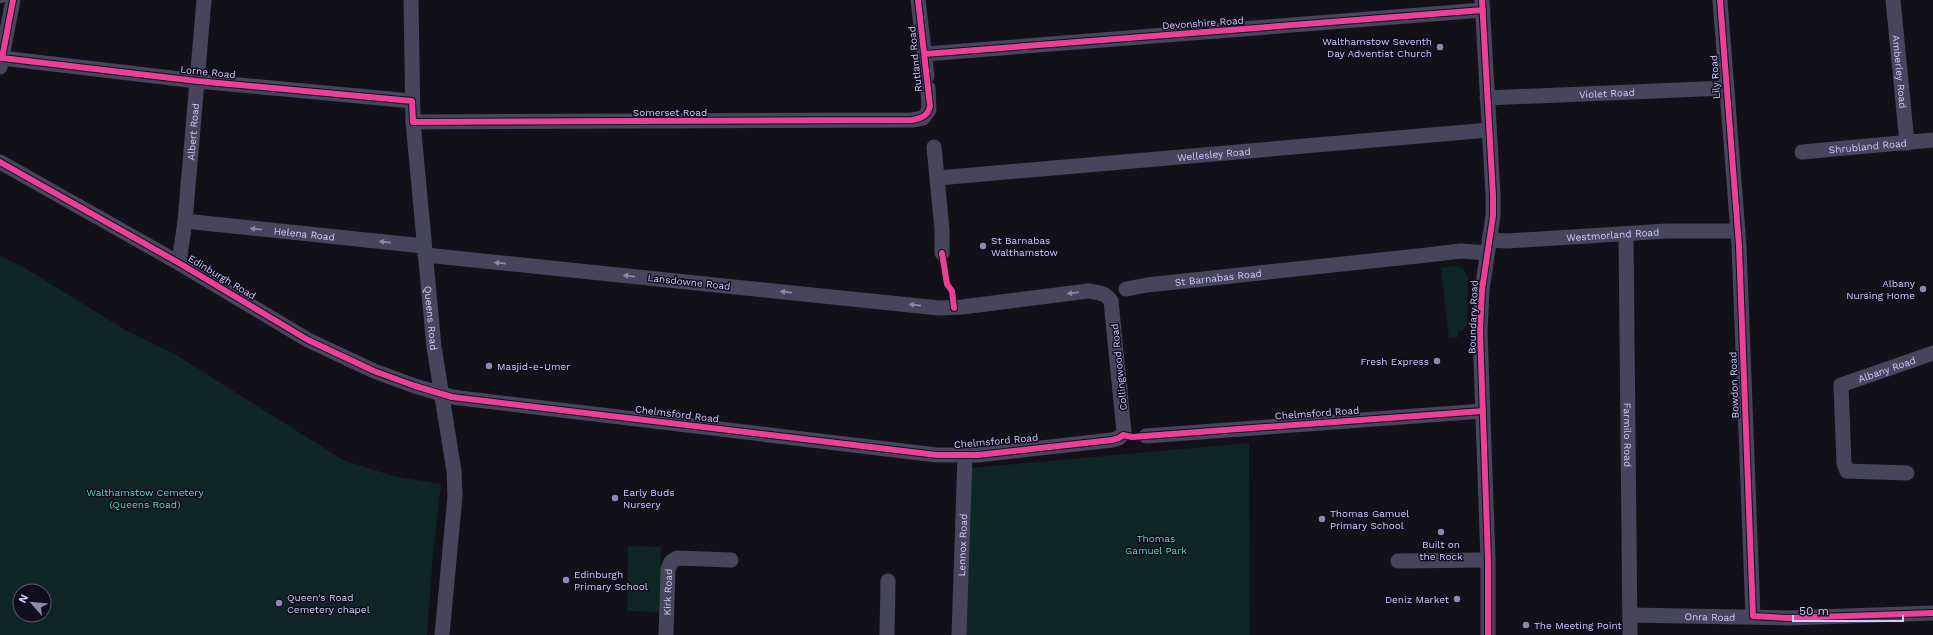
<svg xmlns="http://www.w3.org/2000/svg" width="1933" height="635" viewBox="0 0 1933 635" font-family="'Work Sans',sans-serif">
  <rect width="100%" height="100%" fill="#12111a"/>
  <!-- green -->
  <path fill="#102525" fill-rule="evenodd" d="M0,256L23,267L127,331L173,353L343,460L393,476L441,484L433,553L427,635H0ZM20,591H44V615H20Z
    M1454,266C1463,268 1466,270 1468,278L1467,324L1463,331H1458V337L1449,338L1441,268Z
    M1249,443L1250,635H964L971,468Z
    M628,546L661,547L659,612L627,611Z"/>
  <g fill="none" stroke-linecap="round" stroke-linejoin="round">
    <!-- minor -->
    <g stroke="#46455b" stroke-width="15">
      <path id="s1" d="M411,0L413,122L434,347L454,471L455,496L442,635"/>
      <path d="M918,0L927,76"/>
      <path d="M1482,0L1493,195V216L1482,290L1480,331L1488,560V635"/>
      <path d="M1720,0L1739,246L1753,616"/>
      <path id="s2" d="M1893,0L1907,143"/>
      <path d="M925,54L1483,10"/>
      <path d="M2,58L197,81L412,101"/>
      <path d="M0,67L13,0"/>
      <path id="s3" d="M1487,98L1726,88"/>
      <path d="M413,122L912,120L923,118L929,110L928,88"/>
      <path d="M934,147L942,230V253"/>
      <path id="s4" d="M1802,152L1933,140"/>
      <path d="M0,162L179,263L308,340L374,371L415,386L452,397L937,455H978L1112,440L1119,438L1124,432L1111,301C1106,293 1097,292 1088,291L962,307L939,308L425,255"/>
      <path id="s5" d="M938,178L1489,130"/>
      <path id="s6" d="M185,221L424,246"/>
      <path id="s7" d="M1626,234L1630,635"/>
      <path id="s8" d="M1489,240L1507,241L1667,231H1738"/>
      <path id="s9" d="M179,263L185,221L204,0"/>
      <path id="s10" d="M1126,289L1147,285L1427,255L1461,251L1487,253"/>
      <path d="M1146,436L1483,411"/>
      <path id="s11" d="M1907,473L1847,471L1844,463L1841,385L1933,353"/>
      <path d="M1398,561L1488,560"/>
      <path id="s12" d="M1630,615L1789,618L1933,613"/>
      <path id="s13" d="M666,635L668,569L671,562L677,558L731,560"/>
      <path d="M887,635L888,581"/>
      <path id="s14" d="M959,635L965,456"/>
    </g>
    <!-- rail -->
    <path stroke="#405463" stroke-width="3" stroke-dasharray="6 5" stroke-linecap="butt" d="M0,2L5,0"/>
    <!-- cycleway casing -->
    <g stroke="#0f0d1e" stroke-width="8">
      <path id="cycleway" d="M13,0L2,58L197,81L412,101L413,122L912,120C922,118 928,116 930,106L918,0
        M1482,0L1493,195V216L1482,290L1480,331L1488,560V635
        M1720,0L1739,246L1753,616L1789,618L1933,613
        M925,54L1483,10
        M0,162L179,263L308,340L374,371L415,386L452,397L937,455H978L1112,440L1119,438L1123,435L1132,437L1145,436L1483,411
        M942,253L947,284L952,291L954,308"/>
    </g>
    <!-- cycleway -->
    <use href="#cycleway" stroke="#ea4096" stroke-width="6"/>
  </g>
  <!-- one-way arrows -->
  <defs><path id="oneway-solid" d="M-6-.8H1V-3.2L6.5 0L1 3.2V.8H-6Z"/></defs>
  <g fill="#8c88ac">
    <use href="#oneway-solid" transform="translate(256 229) rotate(-174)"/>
    <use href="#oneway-solid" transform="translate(385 242) rotate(-174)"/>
    <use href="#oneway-solid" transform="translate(500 263) rotate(-174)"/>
    <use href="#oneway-solid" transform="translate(629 276) rotate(-174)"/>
    <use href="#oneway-solid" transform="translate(786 292) rotate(-174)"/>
    <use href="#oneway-solid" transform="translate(1073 293) rotate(173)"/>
    <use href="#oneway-solid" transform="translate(915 305) rotate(-174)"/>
  </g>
  <!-- markers -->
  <g fill="#8e8aae" stroke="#0f0d1e" stroke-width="1.5">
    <circle cx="1440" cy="47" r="4"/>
    <circle cx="983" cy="246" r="4"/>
    <circle cx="1923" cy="289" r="4"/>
    <circle cx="1437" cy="361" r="4"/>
    <circle cx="489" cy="366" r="4"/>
    <circle cx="615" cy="498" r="4"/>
    <circle cx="1322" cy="519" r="4"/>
    <circle cx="1441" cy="532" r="4"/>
    <circle cx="566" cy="580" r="4"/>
    <circle cx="1457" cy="599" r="4"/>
    <circle cx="279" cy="603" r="4"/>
    <circle cx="1526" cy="625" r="4"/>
  </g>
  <g text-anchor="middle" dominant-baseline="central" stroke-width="3" stroke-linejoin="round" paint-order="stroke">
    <!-- street labels -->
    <g font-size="10" fill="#d1cbfe" stroke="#0f0d1e">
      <text transform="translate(1203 23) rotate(-4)">Devonshire Road</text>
      <text transform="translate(915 59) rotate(-96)">Rutland Road</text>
      <text stroke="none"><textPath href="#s2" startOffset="72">Amberley Road</textPath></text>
      <text transform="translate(208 72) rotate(6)">Lorne Road</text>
      <text transform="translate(1715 77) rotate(-94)">Lily Road</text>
      <text stroke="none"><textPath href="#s3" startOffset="120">Violet Road</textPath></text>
      <text x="670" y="112">Somerset Road</text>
      <text stroke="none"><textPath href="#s9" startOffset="132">Albert Road</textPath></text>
      <text stroke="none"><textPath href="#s4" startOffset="66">Shrubland Road</textPath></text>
      <text stroke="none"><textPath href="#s5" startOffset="277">Wellesley Road</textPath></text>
      <text stroke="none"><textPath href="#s6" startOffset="120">Helena Road</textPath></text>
      <text stroke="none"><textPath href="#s8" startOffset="124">Westmorland Road</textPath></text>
      <text transform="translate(222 277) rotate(31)">Edinburgh Road</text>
      <text stroke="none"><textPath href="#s10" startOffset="93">St Barnabas Road</textPath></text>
      <text transform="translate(689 282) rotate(6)">Lansdowne Road</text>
      <text transform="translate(1473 317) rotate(-88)">Boundary Road</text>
      <text stroke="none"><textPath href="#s1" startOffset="319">Queens Road</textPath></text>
      <text transform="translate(1119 367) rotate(-96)">Collingwood Road</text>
      <text stroke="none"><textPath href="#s11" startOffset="195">Albany Road</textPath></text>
      <text transform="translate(1734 385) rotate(-92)">Bowdon Road</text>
      <text transform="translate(1317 413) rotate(-4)">Chelmsford Road</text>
      <text transform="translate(677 414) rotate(7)">Chelmsford Road</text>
      <text stroke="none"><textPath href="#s7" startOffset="201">Farmilo Road</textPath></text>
      <text transform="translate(996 441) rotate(-5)">Chelmsford Road</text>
      <text stroke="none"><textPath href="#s14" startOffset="90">Lennox Road</textPath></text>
      <text stroke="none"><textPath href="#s13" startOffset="43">Kirk Road</textPath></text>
      <text stroke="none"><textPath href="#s12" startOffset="80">Onra Road</textPath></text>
    </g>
    <!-- poi labels -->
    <g font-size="10" fill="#d1cbfe" stroke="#0f0d1e" text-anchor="start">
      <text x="1432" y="41" text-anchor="end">Walthamstow Seventh<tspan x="1432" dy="12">Day Adventist Church</tspan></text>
      <text x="991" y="240">St Barnabas<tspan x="991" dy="12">Walthamstow</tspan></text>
      <text x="1915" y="283" text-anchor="end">Albany<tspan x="1915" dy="12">Nursing Home</tspan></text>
      <text x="1429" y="361" text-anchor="end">Fresh Express</text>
      <text x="497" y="366">Masjid-e-Umer</text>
      <text x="623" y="492">Early Buds<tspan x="623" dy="12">Nursery</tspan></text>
      <text x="1330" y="513">Thomas Gamuel<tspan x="1330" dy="12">Primary School</tspan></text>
      <text x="1441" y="544" text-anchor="middle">Built on<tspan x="1441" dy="12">the Rock</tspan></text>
      <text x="574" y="574">Edinburgh<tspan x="574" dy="12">Primary School</tspan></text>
      <text x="287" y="597">Queen's Road<tspan x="287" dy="12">Cemetery chapel</tspan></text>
      <text x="1449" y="599" text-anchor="end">Deniz Market</text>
      <text x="1534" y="625">The Meeting Point</text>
    </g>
    <!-- park labels -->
    <g font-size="10" fill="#59dcba" stroke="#0f0d1e">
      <text x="145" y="492">Walthamstow Cemetery<tspan x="145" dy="12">(Queens Road)</tspan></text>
      <text x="1156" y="538">Thomas<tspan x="1156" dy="12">Gamuel Park</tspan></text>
    </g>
  </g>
  <!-- north arrow -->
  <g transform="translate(32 603) rotate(297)"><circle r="19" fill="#0f0d1e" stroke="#5d5978"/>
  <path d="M0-3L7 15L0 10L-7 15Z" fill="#8e8aae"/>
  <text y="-6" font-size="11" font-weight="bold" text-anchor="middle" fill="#d1cbfe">N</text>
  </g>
  <!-- scale -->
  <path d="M1793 615v6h110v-6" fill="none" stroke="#d1cbfe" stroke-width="2"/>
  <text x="1799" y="615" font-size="12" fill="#d1cbfe" stroke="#0f0d1e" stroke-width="3" paint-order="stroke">50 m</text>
</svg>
